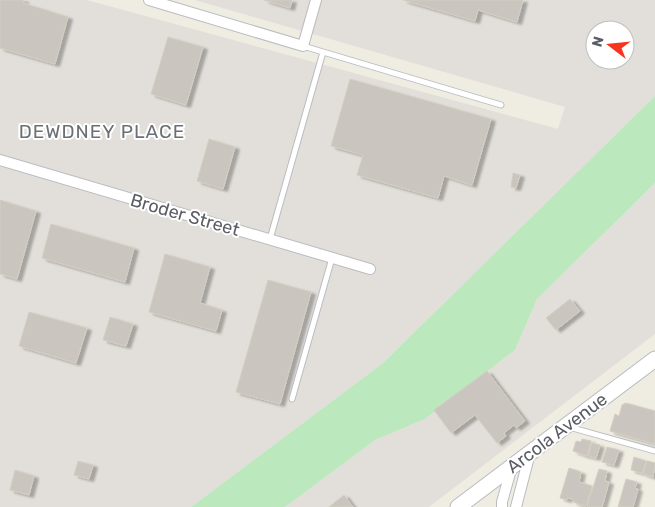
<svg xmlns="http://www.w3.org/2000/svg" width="655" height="507" viewBox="0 0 655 507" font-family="Rubik,sans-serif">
  <defs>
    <filter id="shadow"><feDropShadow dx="4.5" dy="2.5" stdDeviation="1" flood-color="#0004"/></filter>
  </defs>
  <rect width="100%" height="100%" fill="#efece2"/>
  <!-- industrial -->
  <path fill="#e2dfda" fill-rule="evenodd" d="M0,0H87L558,129L565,107L195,0H655V96L383,363L191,507H0ZM595,30H625V60H595Z
    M655,183V334L429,507H285L375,440L425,419L515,350L537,299Z"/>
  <!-- green -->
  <path fill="#bce8bd" d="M655,96V183L537,299L515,350L425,419L375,440L285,507H191L383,363Z"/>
  <!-- building -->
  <path fill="#cac6bf" stroke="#d4cec0" filter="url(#shadow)" d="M0,0H24L23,3L68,17L55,64L0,48Z
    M264,0H292L290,8Z
    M403,0H523L517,22L478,10L475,21Z
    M168,37L203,47L186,105L151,94Z
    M350,79L491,119L472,185L444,176L438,198L357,175L363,155L331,146Z
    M209,139L235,147L223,189L197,181Z
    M513,173L520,175L516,188L511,187Z
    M0,200L36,211L17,279L0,274Z
    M51,224L134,248L125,282L42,258Z
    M165,254L210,267L200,303L222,310L216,331L149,312Z
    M268,280L311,292L280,404L236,392Z
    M570,299L580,311L556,330L546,318Z
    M29,312L87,328L76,363L19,346Z
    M110,317L133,324L126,346L103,340Z
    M487,371L525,421L516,428L514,425L504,433L506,436L497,443L475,415L451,433L434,410Z
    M626,403L655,411V444L610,431L615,414L619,416L622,405Z
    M582,439L591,441L587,456L573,451L576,441L581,442Z
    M592,443L600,445L596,458L588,456Z
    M607,447L619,450L614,465L602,462Z
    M634,457L646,461L642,473L631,470Z
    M78,461L93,465L89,479L74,475Z
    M647,461L655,463L653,477L643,474Z
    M569,468L581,472L579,482L592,486L586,506L573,502L574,500L568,498L567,500L560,498Z
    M599,469L607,471L605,481L609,482L602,507H590L587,506Z
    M15,470L34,476L29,495L10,490Z
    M626,479L637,482L635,488L638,489L633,507H618Z
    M344,495L353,507H329Z"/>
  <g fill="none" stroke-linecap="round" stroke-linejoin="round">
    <!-- lane casing -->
    <g stroke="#babcc2" stroke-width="7">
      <path id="lane" d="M303,46L501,105
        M270,239L323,52
        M292,399L332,258
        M569,427L655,451"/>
    </g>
    <!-- street casing -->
    <g stroke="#babcc2" stroke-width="12">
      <path id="street" d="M149,0L303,46L316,0
        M0,160L370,269
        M502,507V502L512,466
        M516,507L530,453"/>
    </g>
    <!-- secondary casing -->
    <g stroke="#b8bbc2" stroke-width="17">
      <path id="secondary" d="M458,507L655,359"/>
    </g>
    <!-- lane -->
    <use href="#lane" stroke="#fff" stroke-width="5"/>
    <!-- street -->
    <use href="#street" stroke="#fff" stroke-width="10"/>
    <!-- secondary -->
    <use href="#secondary" stroke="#fff" stroke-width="15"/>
  </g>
  <g text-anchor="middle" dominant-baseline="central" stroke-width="4" stroke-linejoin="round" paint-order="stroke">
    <!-- street labels -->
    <g font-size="18" fill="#5a5e64" stroke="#fff">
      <text transform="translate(185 215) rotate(16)">Broder Street</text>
      <text transform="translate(557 433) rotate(-37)">Arcola Avenue</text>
    </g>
    <!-- neighbourhood labels -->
    <g font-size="19" letter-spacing="1" fill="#6b7076" stroke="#fff">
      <text x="102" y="131">DEWDNEY PLACE</text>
    </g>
  </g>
  <!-- north arrow -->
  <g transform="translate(610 45) rotate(286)"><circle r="24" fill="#ffffff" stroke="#bdbfc1"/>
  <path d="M0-4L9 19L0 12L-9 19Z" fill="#f7341f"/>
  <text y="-8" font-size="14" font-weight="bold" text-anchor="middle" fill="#5a5e64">N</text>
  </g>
</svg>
